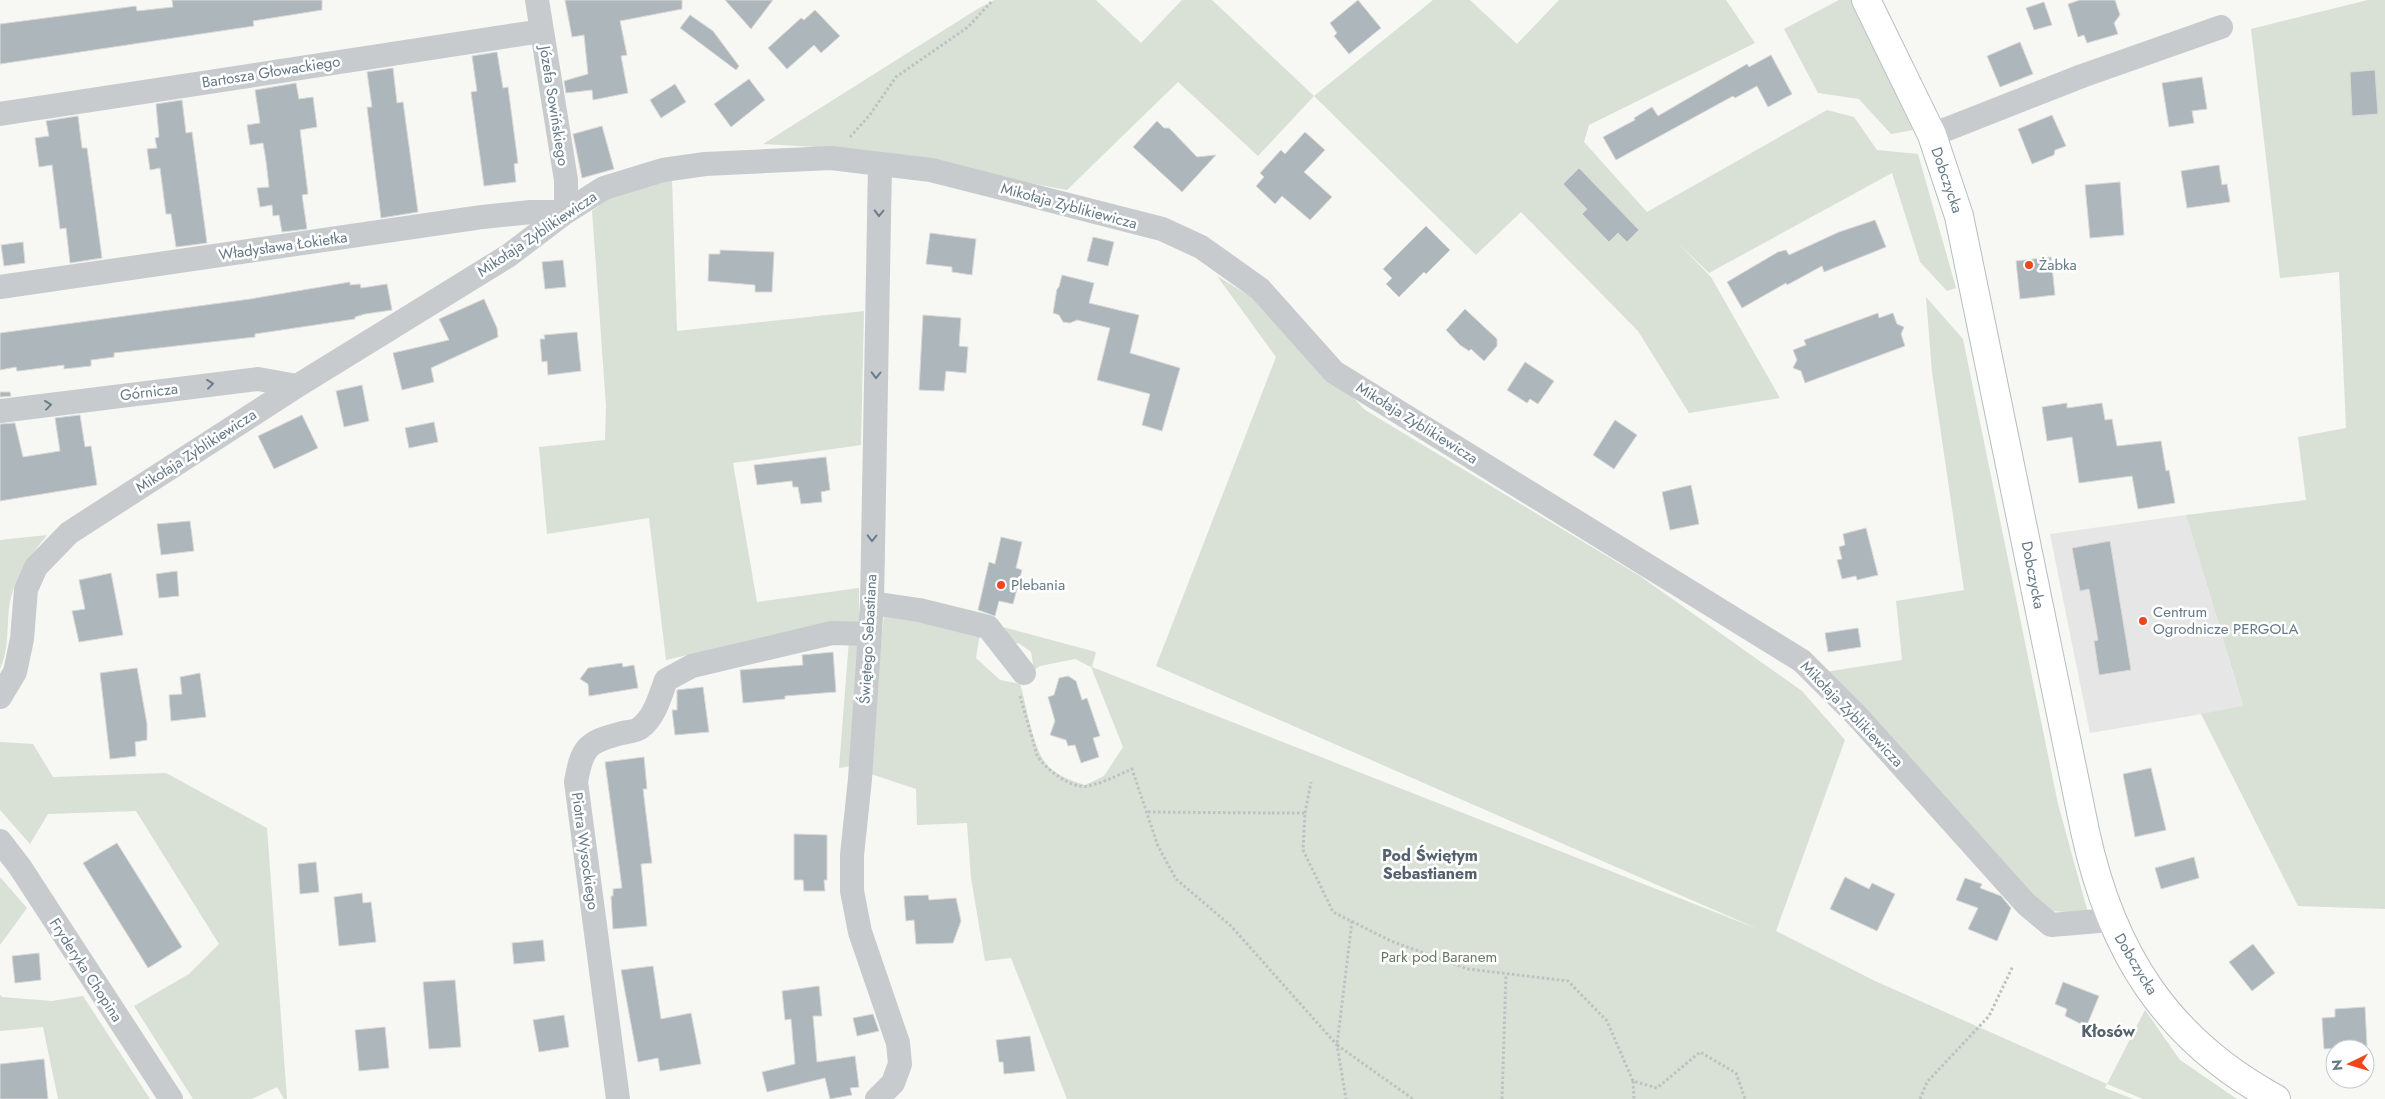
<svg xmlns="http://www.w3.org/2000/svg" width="2385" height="1099" viewBox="0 0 2385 1099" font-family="Jost,sans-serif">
  <rect width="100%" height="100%" fill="#f7f7f4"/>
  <!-- built -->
  <path fill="#e5e6e5" d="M2186,515L2243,707L2090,733L2050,534Z"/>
  <!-- green -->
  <path fill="#d9e0d5" d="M995,0H1096L1141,43L1182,0H1212L1314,96L1433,0H1470L1517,44L1559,0H1726L1755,43L1589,125L1584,142L1647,212L1827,110L1854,117L1877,150L1918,154L1956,288L1947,291L1920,262L1892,173L1709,273L1677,242L1711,277L1780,398L1689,413L1638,331L1521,212L1476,255L1314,96L1258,156L1178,82L1067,190L851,149L763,144L979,8Z
    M1839,0H1851L1913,130L1891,134L1859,99L1818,93L1784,29Z
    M2368,0H2385V909L2298,906L2201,714L2243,706L2186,515L2306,500L2298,437L2346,428L2339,272L2280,278L2251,29Z
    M672,179L677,331L864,311L861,445L733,463L757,602L859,588V622L813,626L666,660L649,518L547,534L539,447L605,440L606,406L592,211L618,191Z
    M1217,276L1261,303L1365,410L1640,576L1802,691L1845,740L1776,931L1875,981L2107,1084L2145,1010L2180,1060L2237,1099H2143L2107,1084L2105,1088L2133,1099H1067L1011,958L985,961L971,878L967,823L917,825L916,789L868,773L884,615L984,633L979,639L976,658L1000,680L1020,684C1027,706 1033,753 1050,768C1060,777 1073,781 1085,785L1104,776L1123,747L1091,667L1075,659L1040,666L1034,670L1031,652L1020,644L1000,638L1003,627L1096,652L1092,667L1758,929L1156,666L1276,357Z
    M1926,297L1963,339L2058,804L2088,913L2048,911L1825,672L1902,660L1896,601L1964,590L1932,372Z
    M47,535C34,552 19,569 13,590C4,616 12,643 0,669V540Z
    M849,640H860L852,766L839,768Z
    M0,742L33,744L53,777L166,773L267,828L287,1099H284L277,1087L252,1099H193L134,1006L189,974L219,944L136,811L48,814L30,844L0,810Z
    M0,877L27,908L0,945Z
    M0,995L2,997L52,1001L83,996L150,1099H58L43,1027L0,1031Z"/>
  <!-- building -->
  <path fill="#adb6bb" stroke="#d9d9d7" d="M172,0H322V10L253,21L254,26L0,64V24L136,6L137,11L173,7Z
    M565,0H682V9L620,21L627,55L621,56L628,93L593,100L592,90L566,93L564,81L588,74L584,35L572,37Z
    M725,0H773L751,29Z
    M1358,0L1381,28L1349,54L1334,36L1337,33L1330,23Z
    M2080,0H2115L2120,15L2114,23L2118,34L2087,43L2084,35L2078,37L2068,4Z
    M2044,2L2052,25L2034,30L2026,8Z
    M815,10L840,36L821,53L814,45L787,69L768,48L801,18L804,20Z
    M690,15L713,31L739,66L736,70L680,28Z
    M2020,42L2033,74L2000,87L1987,56Z
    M497,52L503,88L508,87L518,163L514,164L516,182L484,186L471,92L477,91L472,56Z
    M1771,55L1792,94L1768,107L1757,86L1735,98L1733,96L1616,160L1603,137L1635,120L1634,118L1652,107L1658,116L1747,64L1749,67Z
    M393,68L397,103L403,102L418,212L381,218L367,107H372L367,72Z
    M2375,70L2378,114L2352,116L2350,72Z
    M2202,77L2207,109L2192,111L2194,123L2169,127L2162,83Z
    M749,79L765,100L731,127L714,104Z
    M296,83L299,99L313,97L317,127L300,130L308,194L302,195L307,229L282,232L279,215L273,216L272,205L260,207L257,188L269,187L266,161L263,143L250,145L247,125L260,123L255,90Z
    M675,84L686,102L661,118L650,100Z
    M182,100L186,133L192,132L207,243L176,247L171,214H166L160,168L150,170L147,149L157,148L155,138L159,137L156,104Z
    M2052,115L2066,146L2055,150L2054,155L2032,164L2018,129Z
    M78,116L82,148H87L102,258L70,263L66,228L60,229L52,165L39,167L35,138L49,136L46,121Z
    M1157,121L1164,128H1169L1197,157L1216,155L1182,192L1133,147Z
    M602,126L614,169L582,178L573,134Z
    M1305,132L1325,150L1304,172L1332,197L1310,220L1282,196L1275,204L1256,186L1264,177L1260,173L1281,150L1285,154Z
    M2219,165L2222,185L2227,184L2230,202L2187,208L2181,171Z
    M1579,168L1639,230L1627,242L1618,233L1609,242L1582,214L1587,209L1563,184Z
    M2120,182L2124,235L2090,238L2085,185Z
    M1875,220L1886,247L1824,272L1822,266L1787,285L1786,283L1742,308L1727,282L1778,252L1786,250L1789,255L1839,232Z
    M1426,226L1450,250L1426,274L1424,272L1399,297L1386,284L1392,278L1383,269Z
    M930,233L976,239L972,275L952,272V267L926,264Z
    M1093,237L1114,242L1108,266L1087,261Z
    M23,242L25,263L4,266L1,245Z
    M720,250L774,252L772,292H755V285L708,281L709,254H720Z
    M2051,257L2055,295L2020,299L2016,261Z
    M563,260L566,287L545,289L542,262Z
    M1062,275L1094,283L1089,303L1139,315L1130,353L1180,368L1162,431L1142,425L1150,394L1097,380L1110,328L1077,320L1070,323L1063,322L1059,315L1053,313L1057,289L1059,287Z
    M350,282V285L360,284L361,288L387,284L392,310L365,314L355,317V319L255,334V337L114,353V357L91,360V366L64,369V365L19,371H17L16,367L0,370V333L250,299Z
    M484,299L497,328L498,337L431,368L434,382L402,390L393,353L449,340L439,319Z
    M1465,309L1497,339V346L1484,361L1471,349L1469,351L1460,345L1446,330Z
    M1878,313L1879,318L1893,313L1897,324L1904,327L1901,334L1905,346L1805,383L1801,371L1793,368L1797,360L1793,350L1806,345L1804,340Z
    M923,315L961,318L959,346L968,347L966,373L946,371L944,391L919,390Z
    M577,332L581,371L548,375L547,361L542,362L540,339H545L544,335Z
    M1525,362L1554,381L1538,404L1530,399L1527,403L1507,390Z
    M362,385L369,421L344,427L336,391Z
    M0,392H10L11,396L0,397Z
    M2067,403V408L2102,403L2105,420L2112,419L2117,446L2161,441L2166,471L2169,470L2175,503L2138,509L2132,476L2079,483L2072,437L2047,441L2042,407Z
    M80,415L85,447L91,446L97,485L0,501V424L15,423L23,457L60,451L55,418Z
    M302,415L318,448L274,469L258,436Z
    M1615,420L1637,435L1614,469L1593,455Z
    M434,422L438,442L409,448L405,428Z
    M826,457L830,490L821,492L822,502L801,504L798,487H793L792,481L757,485L754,465Z
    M1691,485L1699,524L1670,530L1662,492Z
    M190,521L194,551L161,555L157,524Z
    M1866,528L1878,575L1857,580L1856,576L1842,579L1837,560L1842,559L1839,547L1845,545L1843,534Z
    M1001,537L1022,542L1016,568L1022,570L1013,604L999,601L995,616L978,610L989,562L995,564Z
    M2110,541L2131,670L2099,675L2094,641L2098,640L2089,589L2080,591L2072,548Z
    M177,571L179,596L159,598L156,574Z
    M111,573L123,635L79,642L72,611L85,609L79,580Z
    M1858,628L1861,647L1828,652L1825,633Z
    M833,652L836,692L785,696V699L743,703L740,670L803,665L802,655Z
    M622,663L623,667L634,665L638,688L589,696L588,684L580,679L588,668Z
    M137,668L147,724V740L135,742L136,756L110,759L100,673Z
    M200,673L206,717L171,721L169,695L182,694L180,677Z
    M1068,676L1076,681L1082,700L1087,698L1100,736L1093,738L1099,757L1081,763L1075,745L1068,746L1066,740L1050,735L1055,721L1048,697L1054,695L1059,678Z
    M703,687L709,732L675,735L672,710H677V690Z
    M644,757L647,789H643L652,863L641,864L647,926L613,929L611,896H613V889L622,888L605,762Z
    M2151,768L2166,830L2135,837L2123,774Z
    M794,834L827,835V880H824L825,891H804L803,880H794Z
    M117,843L182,947L148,968L83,863Z
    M2194,857L2199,878L2161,889L2155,868Z
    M316,862L319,892L300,894L298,864Z
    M1845,877L1869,889L1872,883L1895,894L1877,931L1830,909Z
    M1965,878L1982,884L1980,888L2001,896L2011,908L1997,941L1968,929L1978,908L1956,900Z
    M362,893L363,903L371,902L376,942L339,946L334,897Z
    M928,895L929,900L956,898L961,921L953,943L916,944L914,920L906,921L904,896Z
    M543,940L545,961L514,964L512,943Z
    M2253,944L2275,973L2252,991L2229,962Z
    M39,953L41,980L15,983L12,956Z
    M653,966L661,1019L691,1013L701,1064L660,1071L658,1058L638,1062L621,970Z
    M455,980L461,1047L429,1049L423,982Z
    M2063,982L2099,996L2087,1025L2081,1022V1024L2065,1016L2067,1009L2055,1004Z
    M819,986L822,1016H813L817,1062L855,1056L859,1087L850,1088L852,1095L830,1099L825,1078L767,1092L762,1072L795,1064L791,1019L785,1020L782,991Z
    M2365,1007L2367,1046L2324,1049L2322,1018L2335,1017V1009Z
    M873,1014L879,1031L857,1036L853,1018Z
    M564,1015L569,1047L539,1052L533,1020Z
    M385,1027L389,1068L359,1071L355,1030Z
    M1030,1036L1035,1071L1004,1074L1003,1062H999L996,1040Z
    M44,1059L48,1099H0V1064Z"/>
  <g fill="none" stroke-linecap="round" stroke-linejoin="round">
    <!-- secondary casing -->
    <g stroke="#b7bdc1" stroke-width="30">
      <path id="secondary" d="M1866,0L1932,135L1959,216L2085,831C2111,952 2166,1039 2276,1099"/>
    </g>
    <!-- path -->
    <path stroke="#bec1c3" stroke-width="3" stroke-dasharray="2.5 2.5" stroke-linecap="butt" d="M850,137L869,116L896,77L968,27L993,0
      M1020,696L1037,755C1044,768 1072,790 1088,786C1103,783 1118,775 1132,769L1158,846L1176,879L1231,926L1337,1045L1346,1099
      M1148,812L1272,813
      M1272,813H1305L1303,850L1333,912L1391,941L1468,969L1568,981L1607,1021L1633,1081L1657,1088L1700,1052L1736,1073L1745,1099
      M1305,813L1311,782
      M1352,921L1337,1045L1413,1099
      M1633,1081L1634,1099
      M1502,1099L1506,974
      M1920,1099L1927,1082L1989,1016L2013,966"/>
    <!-- minor -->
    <path stroke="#c7cbce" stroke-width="24" d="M537,0L566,180V212
      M0,114L542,31
      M1932,135L2082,76L2221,27
      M0,287L482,217L531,212H566
      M0,411L258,379L297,386
      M872,603L919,610L988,627L1024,673
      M0,697L15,672L22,639L26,589L36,567L69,533L297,386L508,256L566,212L604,188L663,170L705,164L831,158L931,170L1162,229L1201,247L1260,289L1334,372L1802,661L1858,717L2026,904L2051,925L2111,920
      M0,841L20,867L171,1099
      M618,1099L576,782C582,747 587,742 622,733C627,732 636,731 640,728C655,717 660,696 666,680L692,666L832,633L870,634
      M877,1099L893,1083L900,1064L898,1043L860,932L852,891V855L860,779L872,603L880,164"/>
    <!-- secondary -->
    <use href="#secondary" stroke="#fff" stroke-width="28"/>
  </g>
  <!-- one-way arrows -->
  <defs><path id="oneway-chevron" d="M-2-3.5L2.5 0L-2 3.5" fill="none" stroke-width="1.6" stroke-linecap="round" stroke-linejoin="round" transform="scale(1.25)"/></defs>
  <g stroke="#697d8b">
    <use href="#oneway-chevron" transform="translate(879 213) rotate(91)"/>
    <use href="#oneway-chevron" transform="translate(876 375) rotate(91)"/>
    <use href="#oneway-chevron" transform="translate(210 384) rotate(-7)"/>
    <use href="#oneway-chevron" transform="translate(48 405) rotate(-7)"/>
    <use href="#oneway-chevron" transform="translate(872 538) rotate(91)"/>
  </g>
  <!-- markers -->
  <g fill="#ee461d" stroke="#fff" stroke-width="2">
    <circle cx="2029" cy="265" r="5"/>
    <circle cx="1001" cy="585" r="5"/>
    <circle cx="2143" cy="621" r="5"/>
  </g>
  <g text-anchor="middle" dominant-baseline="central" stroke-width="5" stroke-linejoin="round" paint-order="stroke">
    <!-- street labels -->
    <g font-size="15" fill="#647987" stroke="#fff">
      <text transform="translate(271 72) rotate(-9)">Bartosza Głowackiego</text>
      <text transform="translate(554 106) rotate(81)">Józefa Sowińskiego</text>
      <text transform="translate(1947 180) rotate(71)">Dobczycka</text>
      <text transform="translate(1069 206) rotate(15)">Mikołaja Zyblikiewicza</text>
      <text transform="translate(537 234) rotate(-34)">Mikołaja Zyblikiewicza</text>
      <text transform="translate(283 246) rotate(-8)">Władysława Łokietka</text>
      <text transform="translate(149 392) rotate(-7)">Górnicza</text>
      <text transform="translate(1417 423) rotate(32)">Mikołaja Zyblikiewicza</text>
      <text transform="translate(196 451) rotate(-33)">Mikołaja Zyblikiewicza</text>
      <text transform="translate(2033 575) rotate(79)">Dobczycka</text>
      <text transform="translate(868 639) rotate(-87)">Świętego Sebastiana</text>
      <text transform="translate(1852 714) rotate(46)">Mikołaja Zyblikiewicza</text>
      <text transform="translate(585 851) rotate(82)">Piotra Wysockiego</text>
      <text transform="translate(2136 964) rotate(59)">Dobczycka</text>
      <text transform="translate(86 970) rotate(57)">Fryderyka Chopina</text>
    </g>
    <!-- poi labels -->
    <g font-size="15" fill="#647987" stroke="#fff" text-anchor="start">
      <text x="2039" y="265">Żabka</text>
      <text x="1011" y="585">Plebania</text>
      <text x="2153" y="612">Centrum<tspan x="2153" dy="17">Ogrodnicze PERGOLA</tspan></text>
    </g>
    <!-- park labels -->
    <g font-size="15" fill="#667960" stroke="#fff">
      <text x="1439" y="957">Park pod Baranem</text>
    </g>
    <!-- neighbourhood labels -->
    <g font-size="16" font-weight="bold" fill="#53626c" stroke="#fff">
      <text x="1430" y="855">Pod Świętym<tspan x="1430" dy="18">Sebastianem</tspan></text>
      <text x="2108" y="1031">Kłosów</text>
    </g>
  </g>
  <!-- north arrow -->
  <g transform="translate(2350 1064) rotate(265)"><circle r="24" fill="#ffffff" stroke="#c1c9cf"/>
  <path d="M0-4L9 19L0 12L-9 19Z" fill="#ee461d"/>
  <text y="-8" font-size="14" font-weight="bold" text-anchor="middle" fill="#647987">N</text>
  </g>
</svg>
